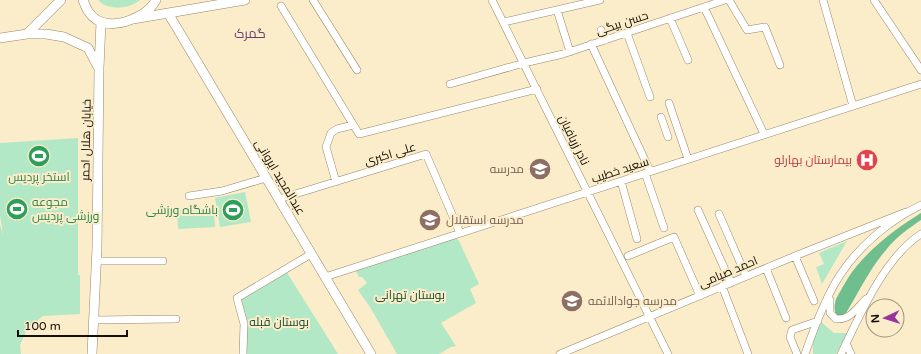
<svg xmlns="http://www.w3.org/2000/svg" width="921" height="354" viewBox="0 0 921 354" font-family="'Varela Round',Cairo,sans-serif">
  <rect width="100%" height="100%" fill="#fbecca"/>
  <!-- green -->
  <path fill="#b3e8c6" d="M98,0H140C129,9 108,11 98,0Z
    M78,138V275H80V314L43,316L27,329L20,345L21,354H0V225L3,235L0,215V143Z
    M245,192L251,222L220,227L215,198Z
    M214,209L215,227L178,229L177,210Z
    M456,238L459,241L479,284L470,289L476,303L441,323L456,346L451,347L439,354H397L370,307L358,290L367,283L362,277H359L355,269Z
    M847,241L822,284L816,267L824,264L819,253Z
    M286,271L338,354H247V323L239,300Z
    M821,322L834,333H847L836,354H813V341Z"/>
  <!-- forest -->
  <path fill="#6ebe8e" d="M921,213V220C909,228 895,238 886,250C870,268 859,292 846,313L842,317H837C834,311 834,306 836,299C842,289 848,276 856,267C874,245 897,228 921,213Z"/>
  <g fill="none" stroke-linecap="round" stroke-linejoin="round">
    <!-- minor casing -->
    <g stroke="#958768" stroke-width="8">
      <path id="minor" d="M313,0L357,70
        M492,0L668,354
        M729,0L747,30L765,27L780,65
        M823,0L853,106
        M874,0L921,70
        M281,6L359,134L537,89
        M704,7L764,134
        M557,10L570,52
        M670,18L688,60
        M504,22L600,0
        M601,30L606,40
        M627,33L650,97
        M591,44L650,171
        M450,84L524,63L563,54L725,0
        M669,103L688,159
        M661,117L668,137
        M645,173L664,228
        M621,181L637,239
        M336,182L326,147L331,133L337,129L353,125
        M189,196L222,191L266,178
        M279,199L426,154L460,233
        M698,210L731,283
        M719,214L746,276
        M628,256L674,237L700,296
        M795,256L814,301
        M96,261H163
        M766,268L786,318
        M325,277L921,84
        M722,286L748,354
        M830,300V313L836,319C850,320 856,309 866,299
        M94,320L176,319
        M846,343L851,354
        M243,354L244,324L237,298L311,254
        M560,354L795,256L906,212
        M797,354L790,337L792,330L818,321
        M805,354C814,328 825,298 840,275C859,246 890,220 921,205
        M841,354C860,315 884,258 921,234"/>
    </g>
    <!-- major casing -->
    <g stroke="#958768" stroke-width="10">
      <path id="major" d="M83,0C86,8 89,15 97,20C115,30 147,17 156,0
        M168,13L371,354
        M133,19L245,0
        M27,34L61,0
        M0,38L27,34H46L64,37L88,48L98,67
        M92,354L97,248L99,68L101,22"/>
    </g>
    <!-- minor -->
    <use href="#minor" stroke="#fff" stroke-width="7"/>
    <!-- major -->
    <use href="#major" stroke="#fff" stroke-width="9"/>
  </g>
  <!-- icons -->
  <defs>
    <g id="stadium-disc" transform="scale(1.15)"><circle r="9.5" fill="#2e9e5b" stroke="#fbecca"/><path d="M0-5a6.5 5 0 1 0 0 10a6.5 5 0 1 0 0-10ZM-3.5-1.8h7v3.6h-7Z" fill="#fff"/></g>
    <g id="hospital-disc" transform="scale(1.15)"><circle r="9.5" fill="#e0444e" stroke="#fbecca"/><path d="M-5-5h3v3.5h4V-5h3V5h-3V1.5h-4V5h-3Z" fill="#fff"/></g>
    <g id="school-disc" transform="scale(1.15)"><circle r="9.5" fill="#8d6e63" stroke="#fbecca"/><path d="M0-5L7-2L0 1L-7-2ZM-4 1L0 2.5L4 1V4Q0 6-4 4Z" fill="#fff"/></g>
  </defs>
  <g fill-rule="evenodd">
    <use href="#stadium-disc" x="39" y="156"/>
    <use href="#hospital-disc" x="867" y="160"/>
    <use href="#school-disc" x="540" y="169"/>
    <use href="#stadium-disc" x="17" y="209"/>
    <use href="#stadium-disc" x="233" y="210"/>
    <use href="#school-disc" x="430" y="220"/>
    <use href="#school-disc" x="572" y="301"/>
  </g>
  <g text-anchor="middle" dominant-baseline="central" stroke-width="4" stroke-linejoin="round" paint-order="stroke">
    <!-- street labels -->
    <g font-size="12" fill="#140f04" stroke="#fbecca">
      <text transform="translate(622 23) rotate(-18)">حسن بیگی</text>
      <text transform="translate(86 140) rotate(-89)">خیابان هلال احمر</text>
      <text transform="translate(574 140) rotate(64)">نادر زربافیان</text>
      <text transform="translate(390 154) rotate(-17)">علی اکبری</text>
      <text transform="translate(620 170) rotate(-18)">سعید خطیب</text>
      <text transform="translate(280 177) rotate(59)">عبدالمجید ایروانی</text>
      <text transform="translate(728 272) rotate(-23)">احمد صیامی</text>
    </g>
    <!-- health labels -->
    <g font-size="12" fill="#be3a42" stroke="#fbecca" text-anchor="end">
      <text x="852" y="160">بیمارستان بهارلو</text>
    </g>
    <!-- education labels -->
    <g font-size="12" fill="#785e54" stroke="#fbecca" text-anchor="start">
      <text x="524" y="169" text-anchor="end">مدرسه</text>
      <text x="446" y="220">مدرسه استقلال</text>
      <text x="588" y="301">مدرسه جوادالائمه</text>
    </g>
    <!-- leisure labels -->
    <g font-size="12" fill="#27864d" stroke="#fbecca">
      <text x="39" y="177">استخر پردیس</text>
      <text x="32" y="202" text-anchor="start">مجوعه<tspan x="32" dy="14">ورزشی پردیس</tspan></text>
      <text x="218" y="210" text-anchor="end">باشگاه ورزشی</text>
    </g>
    <!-- park labels -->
    <g font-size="12" fill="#114f30" stroke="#fbecca">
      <text x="410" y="295">بوستان تهرانی</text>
      <text x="279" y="322">بوستان قبله</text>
    </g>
    <!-- neighbourhood labels -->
    <g font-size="13" fill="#6e3d70" stroke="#fbecca">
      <text x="250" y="34">گمرک</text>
    </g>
  </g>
  <!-- north arrow -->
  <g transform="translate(885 318) rotate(266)"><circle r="19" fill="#fbecca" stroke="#9f947b"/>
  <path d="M0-3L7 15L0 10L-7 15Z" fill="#97359c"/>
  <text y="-6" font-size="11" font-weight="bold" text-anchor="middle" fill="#140f04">N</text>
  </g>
  <!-- scale -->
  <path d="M18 330v6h109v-6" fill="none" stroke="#140f04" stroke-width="2"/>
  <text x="24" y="330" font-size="12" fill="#140f04" stroke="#fbecca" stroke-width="3" paint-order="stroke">100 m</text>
</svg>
